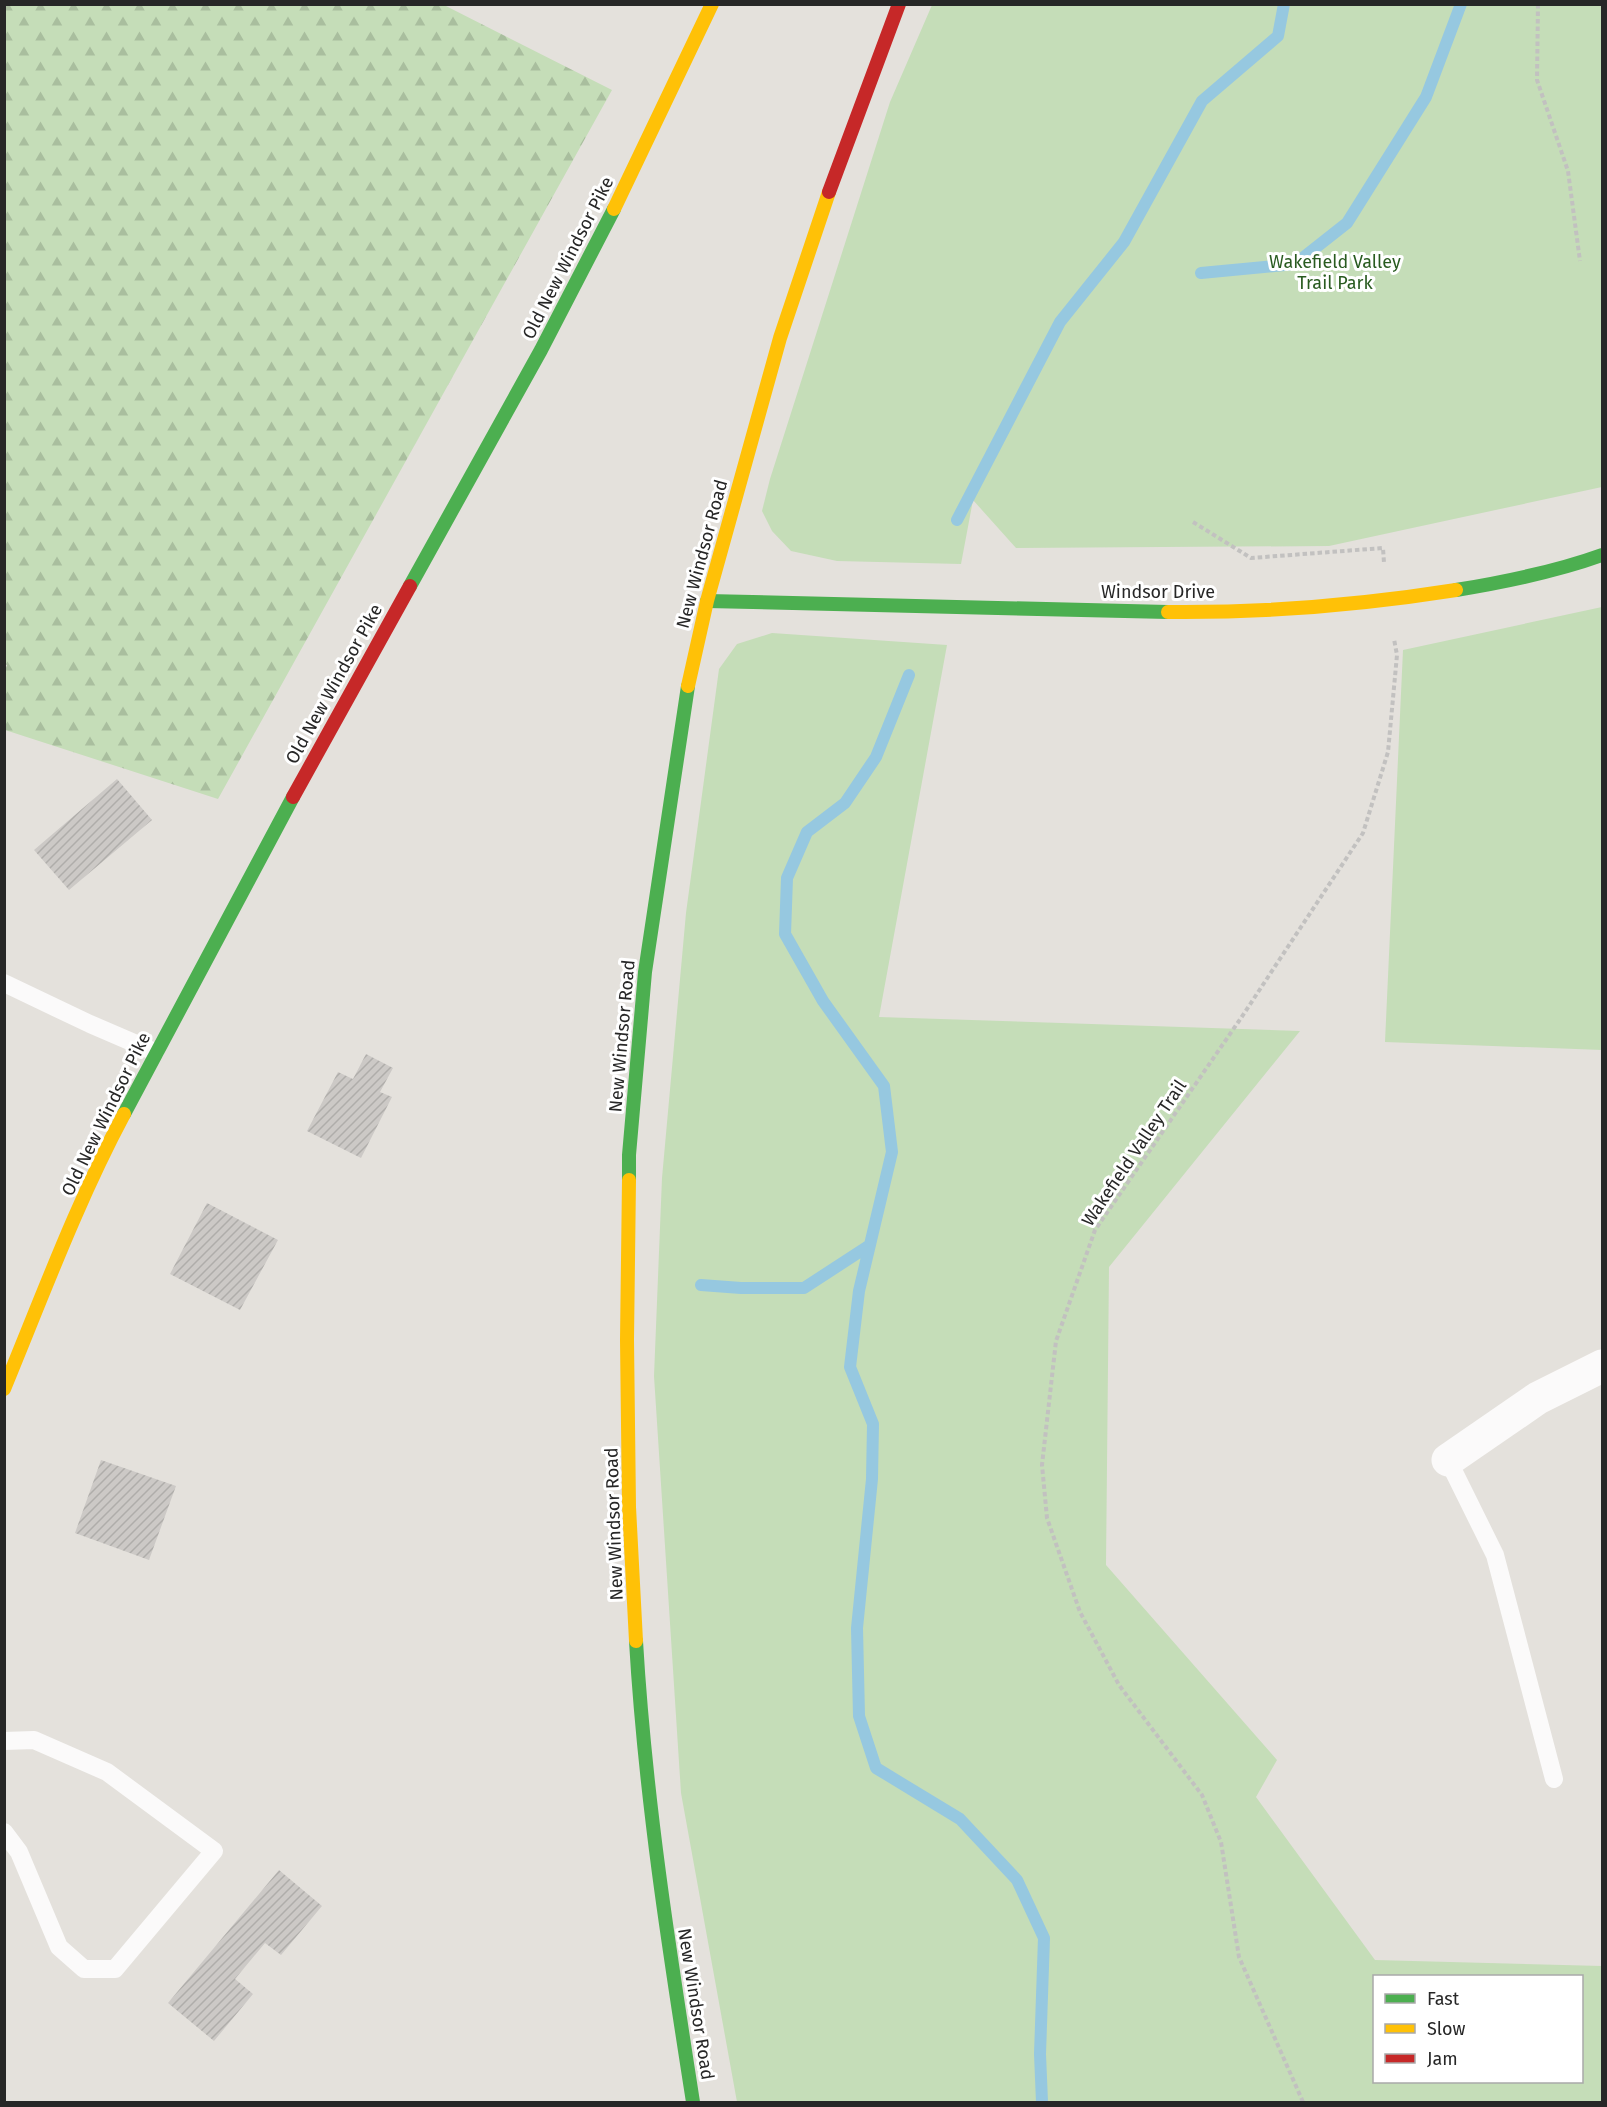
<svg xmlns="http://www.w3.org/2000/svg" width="1607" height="2107" viewBox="0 0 1607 2107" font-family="'Fira Sans',sans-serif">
  <defs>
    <pattern id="forest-firs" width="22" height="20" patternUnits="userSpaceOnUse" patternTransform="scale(1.5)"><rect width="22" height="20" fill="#c5ddb8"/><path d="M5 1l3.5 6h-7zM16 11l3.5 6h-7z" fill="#a9be9e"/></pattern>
    <pattern id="building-hatch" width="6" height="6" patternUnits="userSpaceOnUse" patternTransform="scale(1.5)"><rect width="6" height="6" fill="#ccc9c6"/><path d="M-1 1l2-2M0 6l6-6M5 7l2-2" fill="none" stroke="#afadaa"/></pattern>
  </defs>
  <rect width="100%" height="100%" fill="#e4e1dc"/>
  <!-- forest -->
  <path fill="url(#forest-firs)" d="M5,4L444,5L612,90L218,799L5,730L4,673L7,665L4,664Z"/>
  <!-- park -->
  <path fill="#c5ddb8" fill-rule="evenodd" d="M932,5H1602V487L1329,546L1016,548L973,500L961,564L837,561L791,551L772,531L762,511L770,479L890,102Z
    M1602,607V1050L1385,1042L1403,650Z
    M772,633L947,645L879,1017L1300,1031L1109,1267L1106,1565L1277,1760L1256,1797L1375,1960L1602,1966V2102H737L681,1793L654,1376L662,1178L686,913L719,669L737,644ZM1582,1976V2082H1374V1976Z"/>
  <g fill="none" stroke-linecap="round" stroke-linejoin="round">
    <!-- stream -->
    <path stroke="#96c8e0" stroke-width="12" d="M1201,273L1295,264L1347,223L1426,97L1461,4
      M957,520L1060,322L1124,242L1202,101L1278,36L1284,4
      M909,675L876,757L845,803L807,832L787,878L785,934L823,1001L884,1086L892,1152L859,1291L850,1367L873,1424L872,1479L857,1628L859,1716L876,1768L960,1819L1017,1880L1044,1938L1040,2054L1042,2102
      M701,1285L741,1288H804L870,1245"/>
  </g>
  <!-- building -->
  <path fill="url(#building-hatch)" d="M117,779L152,820L69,890L34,850Z
    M366,1054L393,1068L380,1092L392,1097L361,1158L307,1131L338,1072L353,1079Z
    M207,1203L278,1240L240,1310L170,1274Z
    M101,1460L176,1486L149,1560L75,1533Z
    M279,1870L322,1906L281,1955L265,1943L235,1979L253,1994L214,2041L168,2003Z"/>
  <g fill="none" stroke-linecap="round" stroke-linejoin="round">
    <!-- path -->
    <path stroke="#c2c1c0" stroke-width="4" stroke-dasharray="4.5 3" stroke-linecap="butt" d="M1538,4L1537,80L1568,171L1580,261
      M1193,522L1251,558L1383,548L1384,563
      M1303,2102L1239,1957L1221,1842L1202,1795L1119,1685L1080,1612L1047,1518L1042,1465L1056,1341L1095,1230L1241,1018L1363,833L1388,752L1397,655L1394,639"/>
    <!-- lane -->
    <path stroke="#fbfafa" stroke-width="18" d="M4,983L90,1024L155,1052
      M1448,1460L1495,1555L1554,1779
      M4,1741L34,1740L107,1772L214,1851L115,1969H84L59,1947L19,1852L4,1832"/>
    <!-- street -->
    <path stroke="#fbfafa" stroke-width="33" d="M1448,1460L1538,1398L1602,1366"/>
    <!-- fast -->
    <path stroke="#4caf50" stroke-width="14" d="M410,586L541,350L614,209
      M1456,590C1505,582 1555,572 1602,555
      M707,601L1168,612
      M124,1114L293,797
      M629,1180V1155L645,972L688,686
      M636,1641C645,1796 669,1949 693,2102"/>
    <!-- slow -->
    <path stroke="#ffc107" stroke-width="14" d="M614,209L712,4
      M1168,612C1265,613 1361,605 1456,590
      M688,686L707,601L780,338L829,192
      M629,1180L627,1340L629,1507L636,1641
      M4,1389C42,1297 77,1202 124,1114"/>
    <!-- jam -->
    <path stroke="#c62828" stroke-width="14" d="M829,192L899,4
      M293,797L410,586"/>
  </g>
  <g text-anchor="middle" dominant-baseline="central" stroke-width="6" stroke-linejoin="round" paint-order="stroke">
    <!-- street labels -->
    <g font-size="18" fill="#272727" stroke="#fff">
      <text transform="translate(568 258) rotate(-63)">Old New Windsor Pike</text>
      <text transform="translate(702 554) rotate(-75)">New Windsor Road</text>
      <text x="1158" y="592">Windsor Drive</text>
      <text transform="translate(334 684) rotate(-61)">Old New Windsor Pike</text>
      <text transform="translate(622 1036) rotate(-85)">New Windsor Road</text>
      <text transform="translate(106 1114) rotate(-64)">Old New Windsor Pike</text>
      <text transform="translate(1134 1153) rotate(-56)">Wakefield Valley Trail</text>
      <text transform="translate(614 1524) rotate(-92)">New Windsor Road</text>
      <text transform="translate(696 2004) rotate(81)">New Windsor Road</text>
    </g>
    <!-- park labels -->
    <g font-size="18" fill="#295b20" stroke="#fff">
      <text x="1335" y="262">Wakefield Valley<tspan x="1335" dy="21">Trail Park</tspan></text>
    </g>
  </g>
  <!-- border -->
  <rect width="1607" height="2107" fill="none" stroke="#272727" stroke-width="12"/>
  <!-- legend -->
  <rect x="1373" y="1975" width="210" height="108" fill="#ffffff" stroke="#a9a9a9" stroke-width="1.5"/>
  <rect x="1385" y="1994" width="30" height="9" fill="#4caf50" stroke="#a9a9a9" stroke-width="1.5"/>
  <text x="1427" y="2005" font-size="18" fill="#272727">Fast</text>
  <rect x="1385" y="2024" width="30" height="9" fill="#ffc107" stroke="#a9a9a9" stroke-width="1.5"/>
  <text x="1427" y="2035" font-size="18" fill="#272727">Slow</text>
  <rect x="1385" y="2054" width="30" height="9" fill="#c62828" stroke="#a9a9a9" stroke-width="1.5"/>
  <text x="1427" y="2065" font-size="18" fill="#272727">Jam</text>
</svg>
